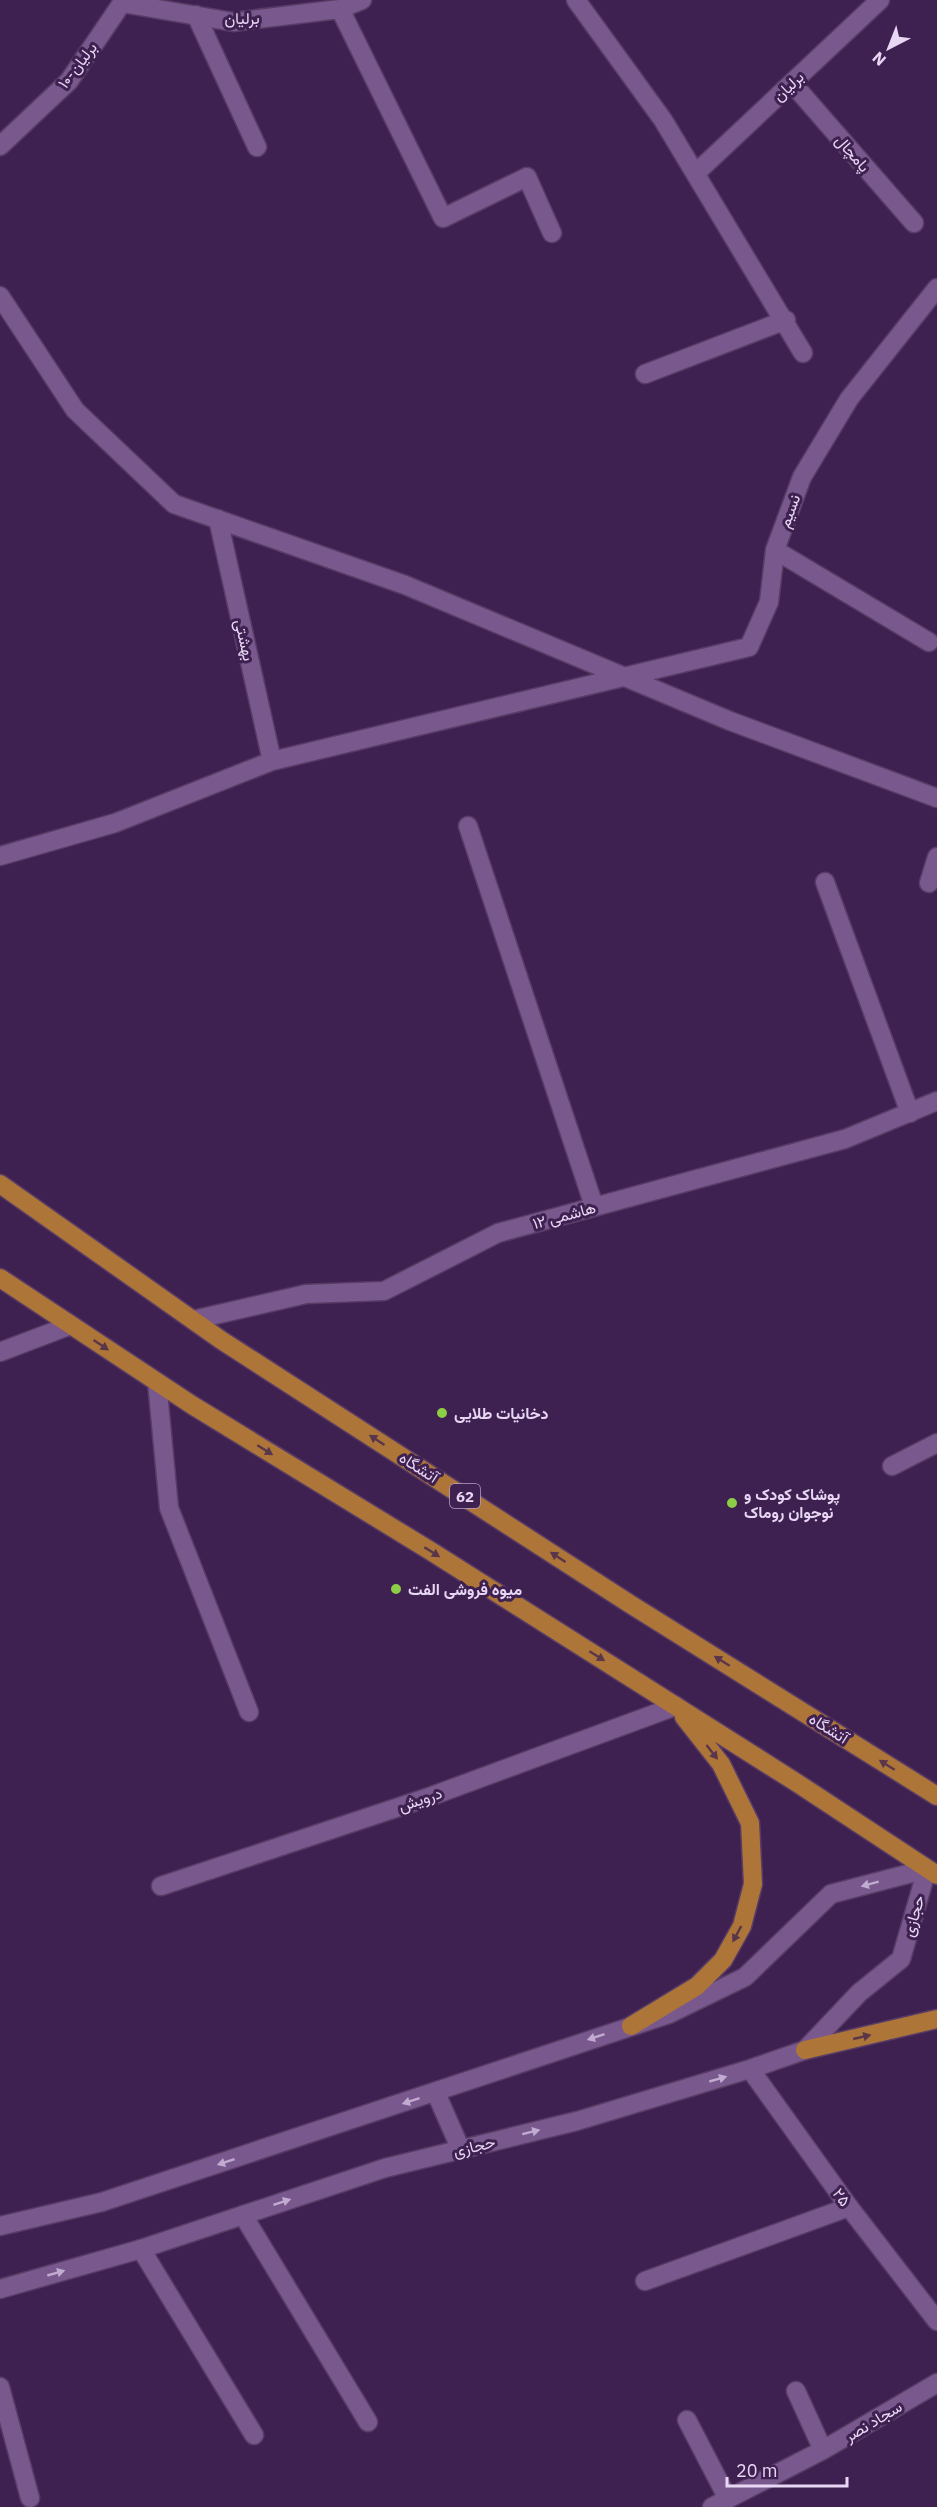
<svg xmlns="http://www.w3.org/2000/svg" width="937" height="2507" viewBox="0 0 937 2507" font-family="'IBM Plex Sans',Vazirmatn,sans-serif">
  <rect width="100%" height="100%" fill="#3e2150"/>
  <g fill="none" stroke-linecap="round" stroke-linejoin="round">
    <!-- street casing -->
    <g stroke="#583c66" stroke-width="21">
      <path id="street" d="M576,0L663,120L803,353
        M122,3L233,22L340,9L362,0
        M340,9L443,218L527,177L552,233
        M196,15L257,147
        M792,83L914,223
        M0,146L69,81L122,3
        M696,173L880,0
        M0,296L75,410L174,504L405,585L730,721L937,798
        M645,374L786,320
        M218,519L272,761
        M775,550L929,642
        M468,826L594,1206
        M0,856L115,823L272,761L749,647L769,602L775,550L802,477L849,399L937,288
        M825,882L910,1113
        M929,883L937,857
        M193,1320L306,1294L384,1291L498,1233L845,1139L937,1101
        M0,1352L71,1325
        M157,1382L169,1508L249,1712
        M892,1466L937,1443
        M161,1886L429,1797L676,1706
        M243,2215L368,2422
        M141,2249L254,2435
        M645,2281L849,2207
        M0,2387L30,2498
        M796,2391L823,2450
        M687,2420L728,2499
        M712,2507L823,2450L937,2383"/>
    </g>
    <!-- secondary casing -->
    <g stroke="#583c66" stroke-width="21">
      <path id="secondary" d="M750,2069L849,2207L937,2321
        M436,2093L461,2150
        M0,2226L102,2202L669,2014L745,1977L831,1894L927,1869
        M0,2289L141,2249L385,2168L577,2121L750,2069L805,2050L859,1993L901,1959L927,1869"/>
    </g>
    <!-- primary casing -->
    <g stroke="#583c66" stroke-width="21">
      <path id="primary" d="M0,1184L221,1340L630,1604L937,1796
        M0,1278L192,1405L429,1550L794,1781L937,1875
        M631,2026L697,1986L723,1960L742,1926L753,1884L750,1823L721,1764L684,1717
        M805,2050L937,2019"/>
    </g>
    <!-- street -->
    <use href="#street" stroke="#79598d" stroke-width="18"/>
    <!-- secondary -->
    <use href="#secondary" stroke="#79598d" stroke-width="18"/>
    <!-- primary -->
    <use href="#primary" stroke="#ad7538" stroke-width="18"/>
  </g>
  <!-- one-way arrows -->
  <defs><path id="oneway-solid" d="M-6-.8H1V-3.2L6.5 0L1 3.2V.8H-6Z" transform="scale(1.5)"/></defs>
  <g fill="#5a364a">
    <use href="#oneway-solid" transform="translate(101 1345) rotate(34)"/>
    <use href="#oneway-solid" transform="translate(377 1440) rotate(-147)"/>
    <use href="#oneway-solid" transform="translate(265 1450) rotate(32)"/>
    <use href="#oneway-solid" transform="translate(432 1552) rotate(32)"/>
    <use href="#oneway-solid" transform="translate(558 1557) rotate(-147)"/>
    <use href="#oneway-solid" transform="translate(597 1656) rotate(32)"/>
    <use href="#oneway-solid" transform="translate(722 1661) rotate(-148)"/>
    <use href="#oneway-solid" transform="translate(712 1752) rotate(52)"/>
    <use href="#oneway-solid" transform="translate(887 1765) rotate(-148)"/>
    <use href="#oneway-solid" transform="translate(737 1934) rotate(118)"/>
    <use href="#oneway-solid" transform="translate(862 2037) rotate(-13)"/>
  </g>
  <g fill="#c1abd0">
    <use href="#oneway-solid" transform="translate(870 1884) rotate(165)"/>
    <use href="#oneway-solid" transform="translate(596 2037) rotate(162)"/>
    <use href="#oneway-solid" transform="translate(718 2079) rotate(-16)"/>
    <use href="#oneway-solid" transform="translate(411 2101) rotate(162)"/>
    <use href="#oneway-solid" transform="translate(531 2132) rotate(-14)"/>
    <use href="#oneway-solid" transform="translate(226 2162) rotate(162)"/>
    <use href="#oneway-solid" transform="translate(282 2202) rotate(-18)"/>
    <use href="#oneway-solid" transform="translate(56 2273) rotate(-16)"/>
  </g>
  <!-- markers -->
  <g fill="#8cce45" stroke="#3e2150" stroke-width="2">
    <circle cx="442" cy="1413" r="6"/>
    <circle cx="732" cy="1503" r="6"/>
    <circle cx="396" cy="1589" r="6"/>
  </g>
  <g text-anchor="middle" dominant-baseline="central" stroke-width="6" stroke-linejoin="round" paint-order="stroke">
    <!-- shield labels -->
    <rect fill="#3e2150" stroke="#b5a0c3" stroke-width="1.5" x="450" y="1484" width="30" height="24" rx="4.5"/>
    <g font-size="15" font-weight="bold" fill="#e8d7f4">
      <text x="465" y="1496">62</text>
    </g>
    <!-- street labels -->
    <g font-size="16" fill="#e8d7f4" stroke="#3e2150">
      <text transform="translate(242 18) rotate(-1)">برلیان</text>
      <text transform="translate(77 65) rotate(-53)">۱۰-برلیان</text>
      <text transform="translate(788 86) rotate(-43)">برلیان</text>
      <text transform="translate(853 153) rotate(49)">پامچال</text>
      <text transform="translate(789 511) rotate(-70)">نسیم</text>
      <text transform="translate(245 640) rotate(77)">بهشتی</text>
      <text transform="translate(564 1215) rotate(-15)">۱۲ هاشمی</text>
      <text transform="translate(419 1467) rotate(33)">آتشگاه</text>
      <text transform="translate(829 1728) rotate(32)">آتشگاه</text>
      <text transform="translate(420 1799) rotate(-19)">درویش</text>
      <text transform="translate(913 1916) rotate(-74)">حجازی</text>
      <text transform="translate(474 2146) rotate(-14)">حجازی</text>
      <text transform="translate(842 2197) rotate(54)">۲۵</text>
      <text transform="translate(873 2421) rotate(-31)">سجاد نصر</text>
    </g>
    <!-- poi labels -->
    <g font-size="16" font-weight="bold" fill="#e8d7f4" stroke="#3e2150" text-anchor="start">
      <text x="454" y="1413">دخانیات طلایی</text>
      <text x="744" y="1494">پوشاک کودک و<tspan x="744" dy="18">نوجوان روماک</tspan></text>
      <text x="408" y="1589">میوه فروشی الفت</text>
    </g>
  </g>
  <!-- north arrow -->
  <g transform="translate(889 48) rotate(222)" stroke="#3e2150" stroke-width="4.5" paint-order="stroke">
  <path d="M0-4.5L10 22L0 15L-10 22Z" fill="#e8d7f4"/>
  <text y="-9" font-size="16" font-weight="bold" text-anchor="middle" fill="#e8d7f4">N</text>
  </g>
  <!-- scale -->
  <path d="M727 2477v9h120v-9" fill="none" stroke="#e8d7f4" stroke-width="3"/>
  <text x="736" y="2477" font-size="18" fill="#e8d7f4" stroke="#3e2150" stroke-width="4.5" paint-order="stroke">20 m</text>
</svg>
